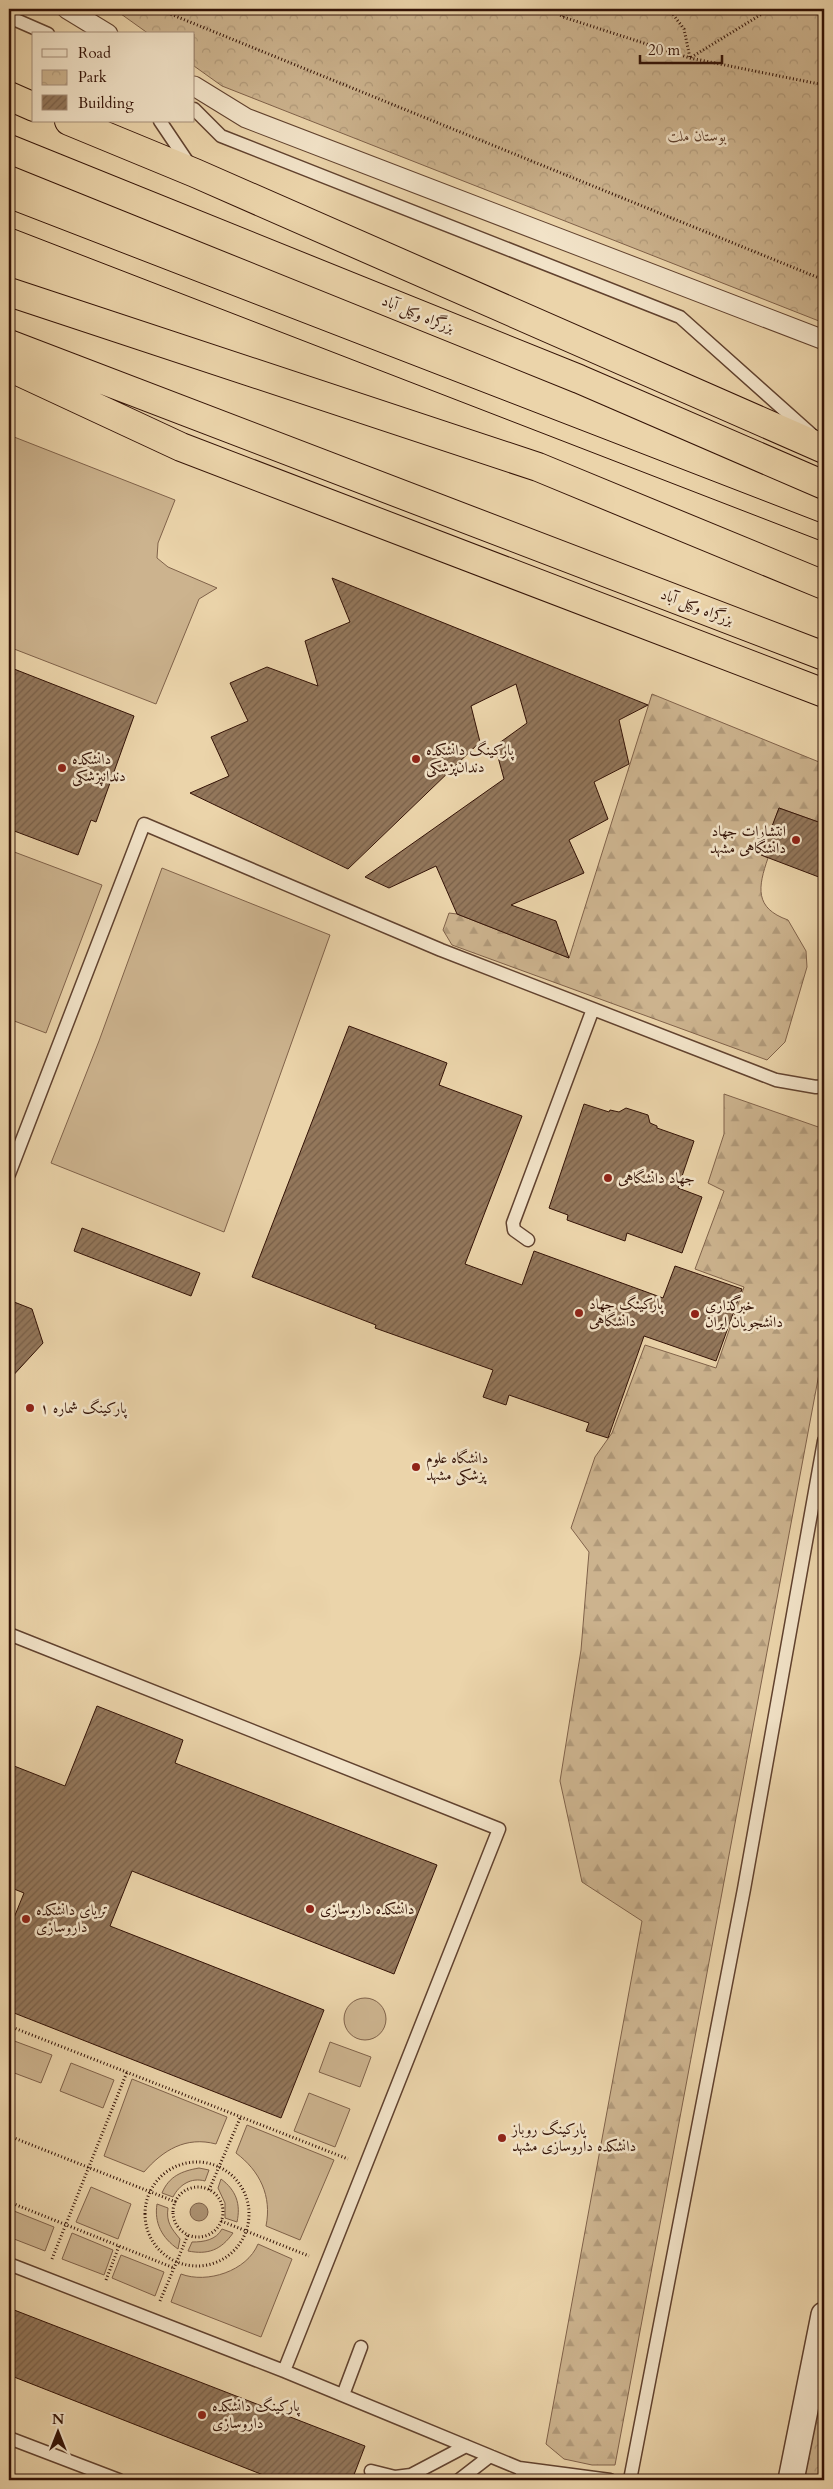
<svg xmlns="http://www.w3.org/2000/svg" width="833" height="2489" viewBox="0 0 833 2489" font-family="Cardo,Amiri,serif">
  <defs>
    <pattern id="forest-firs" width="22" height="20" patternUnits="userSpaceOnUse" patternTransform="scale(1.25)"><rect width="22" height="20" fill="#ccb38e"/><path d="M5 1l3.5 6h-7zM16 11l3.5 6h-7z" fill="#b09979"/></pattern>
    <pattern id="park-crowns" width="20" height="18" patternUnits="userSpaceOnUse" patternTransform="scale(1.25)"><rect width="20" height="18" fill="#ccb38e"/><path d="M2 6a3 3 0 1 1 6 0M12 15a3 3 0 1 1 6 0" fill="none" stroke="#b09979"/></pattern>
    <pattern id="building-hatch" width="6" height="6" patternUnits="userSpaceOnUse" patternTransform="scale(1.25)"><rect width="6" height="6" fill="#93775b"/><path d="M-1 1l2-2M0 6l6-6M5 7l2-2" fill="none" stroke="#796049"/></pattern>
  </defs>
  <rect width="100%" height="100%" fill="#ebd4aa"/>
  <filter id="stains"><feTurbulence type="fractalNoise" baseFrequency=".004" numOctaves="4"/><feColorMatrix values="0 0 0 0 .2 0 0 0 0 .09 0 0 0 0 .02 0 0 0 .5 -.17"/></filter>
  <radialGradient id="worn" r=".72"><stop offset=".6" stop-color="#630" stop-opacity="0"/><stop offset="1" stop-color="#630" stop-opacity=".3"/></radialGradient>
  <!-- green -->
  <path fill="#ccb38e" stroke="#80624a" d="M9,435L175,500L158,543L157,558L168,567L217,588L199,599L156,704L9,647Z
    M9,850L102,885L46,1033L9,1019Z
    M162,868L330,935L224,1232L51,1163L99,1041Z
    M344 2019a21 21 0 1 1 42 0a21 21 0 1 1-42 0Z
    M9,2039L52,2055L41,2083L9,2071Z
    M330,2042L371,2057L360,2087L319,2072Z
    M71,2063L114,2080L103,2108L60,2091Z
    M132,2079L227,2117L216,2144C186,2136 163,2150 144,2172L104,2156Z
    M309,2093L350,2109L335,2147L294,2131Z
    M247,2125L334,2160L300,2240L266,2226C272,2196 260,2171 236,2153Z
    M199,2168L209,2170L205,2181C191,2177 179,2185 173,2197L162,2193C169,2176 182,2171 199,2168Z
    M221,2179C236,2190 241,2204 237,2222L225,2218V2203L218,2188Z
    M91,2187L131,2204L118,2239L76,2222Z
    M157,2204L168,2208C166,2222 171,2228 180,2239L178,2249C162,2238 154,2223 157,2204Z
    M9,2209L54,2227L45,2251L9,2237Z
    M222,2229L233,2233C221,2250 208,2255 188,2251L192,2242C204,2242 216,2240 222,2229Z
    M72,2233L113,2250L104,2275L62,2259Z
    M258,2244L292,2259L261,2337L171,2302L181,2274C207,2284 247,2271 258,2244Z
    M121,2255L164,2272L155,2296L112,2278Z"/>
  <!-- forest -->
  <path fill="url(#forest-firs)" stroke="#80624a" d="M652,694L824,764V824L779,808L762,855L768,858C758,887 754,908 788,920L806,951L807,967L785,1042L767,1060L452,945L443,930L449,913L457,914L569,958Z
    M724,1094L824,1129V1347L615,2465H592L564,2459L546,2444L642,1921L582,1882L560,1781L581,1650L589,1552L571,1528L595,1457L612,1433L645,1345L716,1368L744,1287L695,1269L724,1191L708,1183L724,1134Z"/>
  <!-- park -->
  <path fill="url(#park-crowns)" stroke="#80624a" d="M114,9H824V323L222,86L194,66V34H149Z
    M824,2368V2480H801Z"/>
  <!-- water -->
  <path fill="#ac9272" stroke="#7c5f47" d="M190 2212a9 9 0 1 1 18 0a9 9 0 1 1-18 0Z"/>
  <!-- building -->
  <path fill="url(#building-hatch)" stroke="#331206" d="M332,578L648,705L619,720L629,764L594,782L608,819L569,840L584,873L511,905L556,921L569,958L457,914L436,866L389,888L365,877L504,779L495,746L527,723L516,684L471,706L480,742L348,869L190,793L229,776L211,737L248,721L230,683L267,667L318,686L305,641L350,622Z
    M14,669L134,716L96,822L91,820L78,855L9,829V683Z
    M779,808L824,824V879L761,855Z
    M349,1026L447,1063L439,1085L522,1116L465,1264L522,1285L534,1251L663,1298L675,1266L742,1289L716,1361L644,1336L608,1438L586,1431L589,1423L509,1395L506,1405L483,1397L493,1370L375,1328L376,1325L252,1277Z
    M584,1104L609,1112L610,1110L619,1112L626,1108L648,1115L650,1123L657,1126V1128L694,1141L678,1188L702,1197L682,1253L627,1233L625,1241L567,1220L568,1215L549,1208Z
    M82,1228L200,1273L191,1296L74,1251Z
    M9,1300L32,1309L43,1343L9,1380Z
    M97,1706L183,1740L175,1763L437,1865L394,1974L132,1871L110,1926L324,2010L281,2118L9,2011V1930L24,1893L9,1887V1764L65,1786Z
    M9,2308L365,2446L352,2480H276L9,2375Z"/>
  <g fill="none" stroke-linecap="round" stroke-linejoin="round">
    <!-- service casing -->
    <g stroke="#61422f" stroke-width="15">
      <path id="service" d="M9,17L48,34
        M194,109L221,136L680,317L811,434
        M160,121L191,167
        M9,1174L144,824L441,950L776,1080L816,1087L824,1086
        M528,1240L514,1230L513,1223L593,1009
        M9,1634L499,1829L284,2371
        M9,2264L284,2371L519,2468
        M343,2395L361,2347
        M9,2438L119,2480
        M371,2471L395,2477L411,2475L466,2446
        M459,2480L490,2456
        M530,2480L519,2468L610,2480
        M630,2480L744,1889L824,1441"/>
    </g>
    <!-- pedestrian casing -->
    <g stroke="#61422f" stroke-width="21">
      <path id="pedestrian" d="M67,9L108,34
        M194,86L246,118L824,340"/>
    </g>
    <!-- minor casing -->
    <g stroke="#61422f" stroke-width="28">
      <path id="minor" d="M791,2480L824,2315"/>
    </g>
    <!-- trunk casing -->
    <g stroke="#331206" stroke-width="30">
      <path id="trunk" d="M9,96L34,107
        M69,121L195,173L824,449
        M9,149L579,379L824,485
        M9,292L538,467L824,585
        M9,344L824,656
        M9,367L181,447L824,693"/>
    </g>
    <!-- path -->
    <path stroke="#331206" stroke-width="3" stroke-dasharray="1 2.5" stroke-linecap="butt" d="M158,9L824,280
      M552,9L563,17L690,58L824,85
      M669,9L684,29L690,58L770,9
      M563,17L571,9
      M9,2026L348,2159
      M9,2136L176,2202
      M145 2214a52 52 0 1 1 104 0a52 52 0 1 1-104 0Z
      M173 2212a25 25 0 1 1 50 0a25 25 0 1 1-50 0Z
      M209,2190L241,2116
      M9,2202L174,2268
      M221,2221L309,2256
      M52,2259L127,2072
      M106,2280L119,2246
      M160,2301L188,2235"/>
    <!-- service -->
    <use href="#service" stroke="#f2e3c8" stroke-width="12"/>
    <!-- pedestrian -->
    <use href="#pedestrian" stroke="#f2e3c8" stroke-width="19"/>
    <!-- minor -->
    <use href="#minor" stroke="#f2e3c8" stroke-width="25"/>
    <!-- trunk -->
    <use href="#trunk" stroke="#ebd4aa" stroke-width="28"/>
    <!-- tram -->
    <path stroke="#331206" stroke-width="1" d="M9,209L824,524
      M9,227L824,542"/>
  </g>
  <!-- markers -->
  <g fill="#8f2418" stroke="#f2e3c8" stroke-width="2">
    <circle cx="416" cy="759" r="5"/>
    <circle cx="62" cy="768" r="5"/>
    <circle cx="796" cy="840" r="5"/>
    <circle cx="608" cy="1178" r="5"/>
    <circle cx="579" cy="1313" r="5"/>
    <circle cx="695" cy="1314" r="5"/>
    <circle cx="30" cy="1408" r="5"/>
    <circle cx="416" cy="1467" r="5"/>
    <circle cx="310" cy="1909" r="5"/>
    <circle cx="26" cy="1919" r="5"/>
    <circle cx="502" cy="2138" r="5"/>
    <circle cx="202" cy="2415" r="5"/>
  </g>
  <g text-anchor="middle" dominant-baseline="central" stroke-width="5" stroke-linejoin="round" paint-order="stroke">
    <!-- park labels -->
    <g font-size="15" font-style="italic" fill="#61422f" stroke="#f2e3c8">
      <text x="697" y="136">بوستان ملت</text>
    </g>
    <!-- street labels -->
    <g font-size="15" fill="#331206" stroke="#f2e3c8">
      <text transform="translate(418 314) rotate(22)">بزرگراه وکیل آباد</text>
      <text transform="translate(697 607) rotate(21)">بزرگراه وکیل آباد</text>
    </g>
    <!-- poi labels -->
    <g font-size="15" fill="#331206" stroke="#f2e3c8" text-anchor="start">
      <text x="426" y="750">پارکینگ دانشکده<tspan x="426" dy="17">دندان‌پزشکی</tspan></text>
      <text x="72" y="759">دانشکده<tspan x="72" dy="17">دندانپزشکی</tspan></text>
      <text x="786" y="831" text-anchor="end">انتشارات جهاد<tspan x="786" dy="17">دانشگاهی مشهد</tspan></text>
      <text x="618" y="1178">جهاد دانشگاهی</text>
      <text x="589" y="1304">پارکینگ جهاد<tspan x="589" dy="17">دانشگاهی</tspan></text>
      <text x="705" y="1305">خبرگذاری<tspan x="705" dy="17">دانشجویان ایران</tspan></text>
      <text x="40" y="1408">پارکینگ شماره ۱</text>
      <text x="426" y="1458">دانشگاه علوم<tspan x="426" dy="17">پزشکی مشهد</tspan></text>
      <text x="320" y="1909">دانشکده داروسازی</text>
      <text x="36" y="1910">تریای دانشکده<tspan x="36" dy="17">داروسازی</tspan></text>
      <text x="512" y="2129">پارکینگ روباز<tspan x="512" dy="17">دانشکده داروسازی مشهد</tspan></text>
      <text x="212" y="2406">پارکینگ دانشکده<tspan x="212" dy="17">داروسازی</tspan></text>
    </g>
  </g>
  <!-- margin -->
  <rect width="833" height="2489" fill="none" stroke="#ebd4aa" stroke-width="30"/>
  <rect x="10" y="10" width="813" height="2469" fill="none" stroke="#331206" stroke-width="2.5"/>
  <rect x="15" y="15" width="803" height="2459" fill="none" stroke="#331206"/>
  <!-- legend -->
  <rect x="32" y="32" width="162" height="90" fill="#f2e3c8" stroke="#a68f7a"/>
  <rect x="42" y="49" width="25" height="8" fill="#f2e3c8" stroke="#a68f7a"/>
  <text x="78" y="58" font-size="15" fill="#331206">Road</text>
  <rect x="42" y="70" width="25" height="15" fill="url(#park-crowns)" stroke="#a68f7a"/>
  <text x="78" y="82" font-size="15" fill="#331206">Park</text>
  <rect x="42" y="95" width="25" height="15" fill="url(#building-hatch)" stroke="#a68f7a"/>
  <text x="78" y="108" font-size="15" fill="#331206">Building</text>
  <!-- north arrow -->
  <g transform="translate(58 2432)" stroke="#f2e3c8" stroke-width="4" paint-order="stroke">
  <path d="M0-4L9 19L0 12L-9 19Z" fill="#331206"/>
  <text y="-8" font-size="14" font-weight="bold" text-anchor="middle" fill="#331206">N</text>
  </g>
  <!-- scale -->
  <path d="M640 55v8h82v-8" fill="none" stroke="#331206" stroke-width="2.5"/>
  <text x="648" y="55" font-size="15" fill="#331206" stroke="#f2e3c8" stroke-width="4" paint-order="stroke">20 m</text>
  <rect width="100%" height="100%" filter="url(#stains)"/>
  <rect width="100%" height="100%" fill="url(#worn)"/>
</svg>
